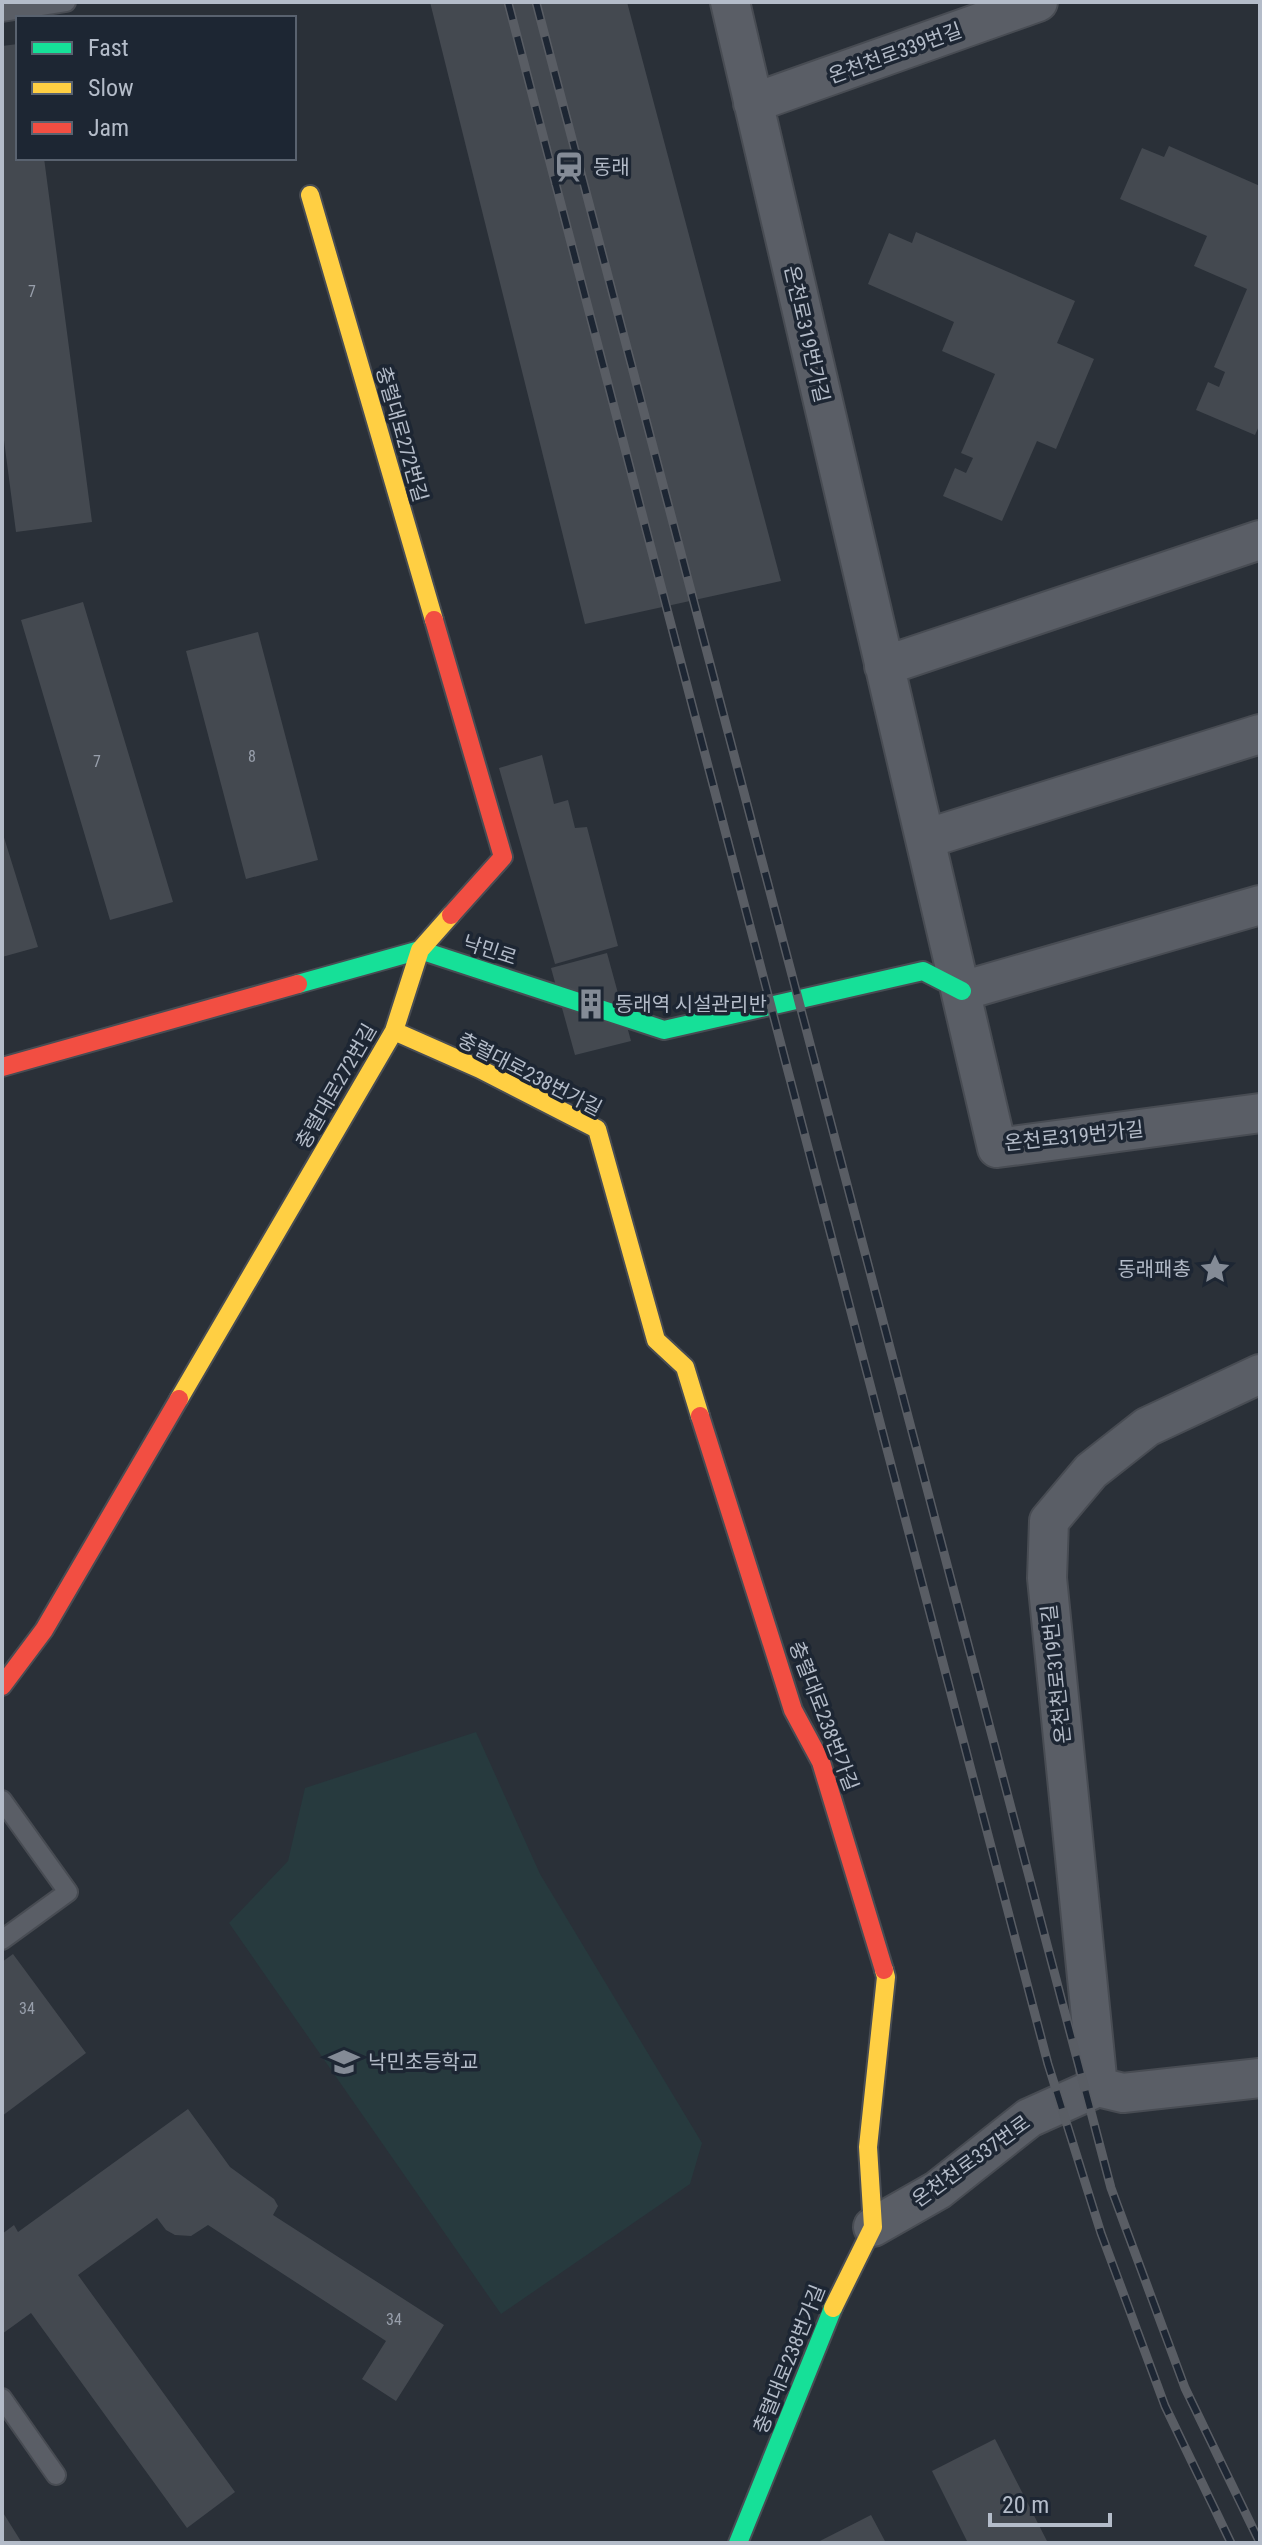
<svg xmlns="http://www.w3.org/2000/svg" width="1262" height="2545" viewBox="0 0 1262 2545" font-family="'Roboto Condensed','Noto Sans KR',sans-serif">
  <rect width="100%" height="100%" fill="#2a3038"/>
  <!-- green -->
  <path fill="#273a3e" d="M476,1732L540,1874L702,2143L690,2184L501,2314L229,1923L288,1861L305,1788Z"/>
  <!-- building -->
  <path fill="#444950" d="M430,2H627L781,581L585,624Z
    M18,44V158H44L92,522L16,532L2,425V46Z
    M1169,146L1260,186V424L1255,435L1196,410L1208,382L1219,387L1225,372L1214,367L1247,289L1194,266L1207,236L1120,199L1142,148L1164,157Z
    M916,232L1075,301L1057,343L1094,359L1056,449L1037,441L1002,521L943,496L955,468L966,473L973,458L961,453L995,374L942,351L954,322L868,284L889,233L912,243Z
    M83,602L173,902L110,920L21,620Z
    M258,632L318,860L246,879L186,651Z
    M542,755L554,804L568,800L575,828L587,827L618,946L555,964L499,768Z
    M2,831L38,947L2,957Z
    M607,953L631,1041L575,1055L551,968Z
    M13,1954L86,2053L2,2116V1962Z
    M188,2109L230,2167L274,2199L278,2206L273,2215L444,2325L396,2401L362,2379L386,2341L208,2225L191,2236L175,2235L166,2230L157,2218L78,2275L235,2492L187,2528L31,2313L2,2334V2234L14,2225L18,2232Z
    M995,2439L1048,2543H968L932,2471Z
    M2,2511L22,2543H2Z
    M871,2515L886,2543H816Z"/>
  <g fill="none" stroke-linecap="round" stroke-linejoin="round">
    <!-- lane casing -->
    <g stroke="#484c53" stroke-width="22">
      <path id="lane" d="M2,12L66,2
        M2,1800L68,1892L2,1940
        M2,2398L56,2475"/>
    </g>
    <!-- street casing -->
    <g stroke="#484c53" stroke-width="42">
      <path id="street" d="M730,2L997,1148L1260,1113
        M753,103L1038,2
        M884,666L1260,540
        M925,839L1260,734
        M962,991L1260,905
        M1098,2087L1047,1578L1049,1521L1091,1471L1147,1427L1260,1374
        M873,2227L938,2190L1029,2118L1098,2087L1123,2093L1260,2078"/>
    </g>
    <!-- fast casing -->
    <g stroke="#484c53" stroke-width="22">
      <path id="fast" d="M298,984L420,950L664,1030L923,971L962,991
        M738,2543L833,2308"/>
    </g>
    <!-- slow casing -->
    <g stroke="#484c53" stroke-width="22">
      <path id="slow" d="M310,195L434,620
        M394,1031L480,1069L597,1129L656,1340L685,1367L700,1416
        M179,1399L394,1031L420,950L451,915
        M833,2308L873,2227L868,2147L886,1977L884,1970"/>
    </g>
    <!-- jam casing -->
    <g stroke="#484c53" stroke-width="22">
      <path id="jam" d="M434,620L503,857L451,915
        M2,1067L298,984
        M700,1416L793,1710L821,1762L884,1970
        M2,1686L44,1630L179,1399"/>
    </g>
    <!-- lane -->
    <use href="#lane" stroke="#5a5e66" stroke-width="18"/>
    <!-- street -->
    <use href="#street" stroke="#5a5e66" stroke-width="38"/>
    <!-- fast -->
    <use href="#fast" stroke="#16e098" stroke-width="18"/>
    <!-- slow -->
    <use href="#slow" stroke="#ffcf43" stroke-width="18"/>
    <!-- jam -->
    <use href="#jam" stroke="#f24e42" stroke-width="18"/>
    <!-- rail casing -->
    <g stroke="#595d64" stroke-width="9">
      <path id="rail" d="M508,2L1048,2064L1101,2233L1165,2406L1231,2543
        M536,2L1111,2188L1185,2388L1260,2543"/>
    </g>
    <!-- rail -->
    <use href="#rail" stroke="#1d2633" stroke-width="6" stroke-dasharray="18" stroke-linecap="butt"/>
  </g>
  <!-- icons -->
  <defs>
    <g id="station-bare" transform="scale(2.4)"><path d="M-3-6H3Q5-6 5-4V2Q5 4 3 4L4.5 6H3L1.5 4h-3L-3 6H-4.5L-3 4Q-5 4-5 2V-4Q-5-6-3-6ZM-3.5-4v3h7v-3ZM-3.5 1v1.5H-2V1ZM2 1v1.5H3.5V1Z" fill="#848b96" stroke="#1d2633" stroke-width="2.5" paint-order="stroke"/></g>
    <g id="building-bare" transform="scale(2.4)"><path d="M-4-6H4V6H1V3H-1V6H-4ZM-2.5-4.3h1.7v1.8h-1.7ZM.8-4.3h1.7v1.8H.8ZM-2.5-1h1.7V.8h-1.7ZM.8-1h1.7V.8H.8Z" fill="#848b96" stroke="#1d2633" stroke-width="2.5" paint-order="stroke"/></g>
    <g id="sight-bare" transform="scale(2.4)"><path d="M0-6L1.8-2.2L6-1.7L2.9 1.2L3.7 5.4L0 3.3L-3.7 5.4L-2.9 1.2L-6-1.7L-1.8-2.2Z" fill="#848b96" stroke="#1d2633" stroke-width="2.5" paint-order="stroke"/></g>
    <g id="school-bare" transform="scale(2.4)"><path d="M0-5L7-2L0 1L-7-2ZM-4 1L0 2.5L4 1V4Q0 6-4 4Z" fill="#848b96" stroke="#1d2633" stroke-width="2.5" paint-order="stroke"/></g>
  </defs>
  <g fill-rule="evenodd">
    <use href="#station-bare" x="569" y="167"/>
    <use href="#building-bare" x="591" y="1004"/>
    <use href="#sight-bare" x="1215" y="1269"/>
    <use href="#school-bare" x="344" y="2062"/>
  </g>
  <g text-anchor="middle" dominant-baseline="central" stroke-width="7" stroke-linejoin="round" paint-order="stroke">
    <!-- number labels -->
    <g font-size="16" fill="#989fab">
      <text x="32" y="291">7</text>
      <text x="252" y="756">8</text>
      <text x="97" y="761">7</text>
      <text x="27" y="2008">34</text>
      <text x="394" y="2319">34</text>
    </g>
    <!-- street labels -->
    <g font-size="20" fill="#b4bcc9" stroke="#1d2633">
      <text transform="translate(895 53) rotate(-20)">온천천로339번길</text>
      <text transform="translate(807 334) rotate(77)">온천로319번가길</text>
      <text transform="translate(402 434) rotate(74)">충렬대로272번길</text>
      <text transform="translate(490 950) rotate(18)">낙민로</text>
      <text transform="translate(530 1074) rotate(27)">충렬대로238번가길</text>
      <text transform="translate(336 1086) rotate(-60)">충렬대로272번길</text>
      <text transform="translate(1074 1136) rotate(-6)">온천로319번가길</text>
      <text transform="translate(1056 1674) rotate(-96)">온천천로319번길</text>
      <text transform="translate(824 1716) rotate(69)">충렬대로238번가길</text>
      <text transform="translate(971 2161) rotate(-36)">온천천로337번로</text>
      <text transform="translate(789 2359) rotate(-68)">충렬대로238번가길</text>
    </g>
    <!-- poi labels -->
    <g font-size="20" fill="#b4bcc9" stroke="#1d2633" text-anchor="start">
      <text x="593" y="167">동래</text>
      <text x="615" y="1004">동래역 시설관리반</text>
      <text x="1191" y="1269" text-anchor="end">동래패총</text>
      <text x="368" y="2062">낙민초등학교</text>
    </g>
  </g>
  <!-- border -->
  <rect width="1262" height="2545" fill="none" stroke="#b4bcc9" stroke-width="8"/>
  <!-- legend -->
  <rect x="16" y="16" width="280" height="144" fill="#1d2633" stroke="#59626f" stroke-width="2"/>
  <rect x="32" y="42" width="40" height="12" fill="#16e098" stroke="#59626f" stroke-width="2"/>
  <text x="88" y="56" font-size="24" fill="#b4bcc9">Fast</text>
  <rect x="32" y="82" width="40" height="12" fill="#ffcf43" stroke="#59626f" stroke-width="2"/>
  <text x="88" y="96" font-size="24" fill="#b4bcc9">Slow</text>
  <rect x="32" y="122" width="40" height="12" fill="#f24e42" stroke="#59626f" stroke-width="2"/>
  <text x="88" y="136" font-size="24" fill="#b4bcc9">Jam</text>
  <!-- scale -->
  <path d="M990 2513v12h120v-12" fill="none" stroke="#b4bcc9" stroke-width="4"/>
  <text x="1002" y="2513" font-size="24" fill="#b4bcc9" stroke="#1d2633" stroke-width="6" paint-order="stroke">20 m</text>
</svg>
